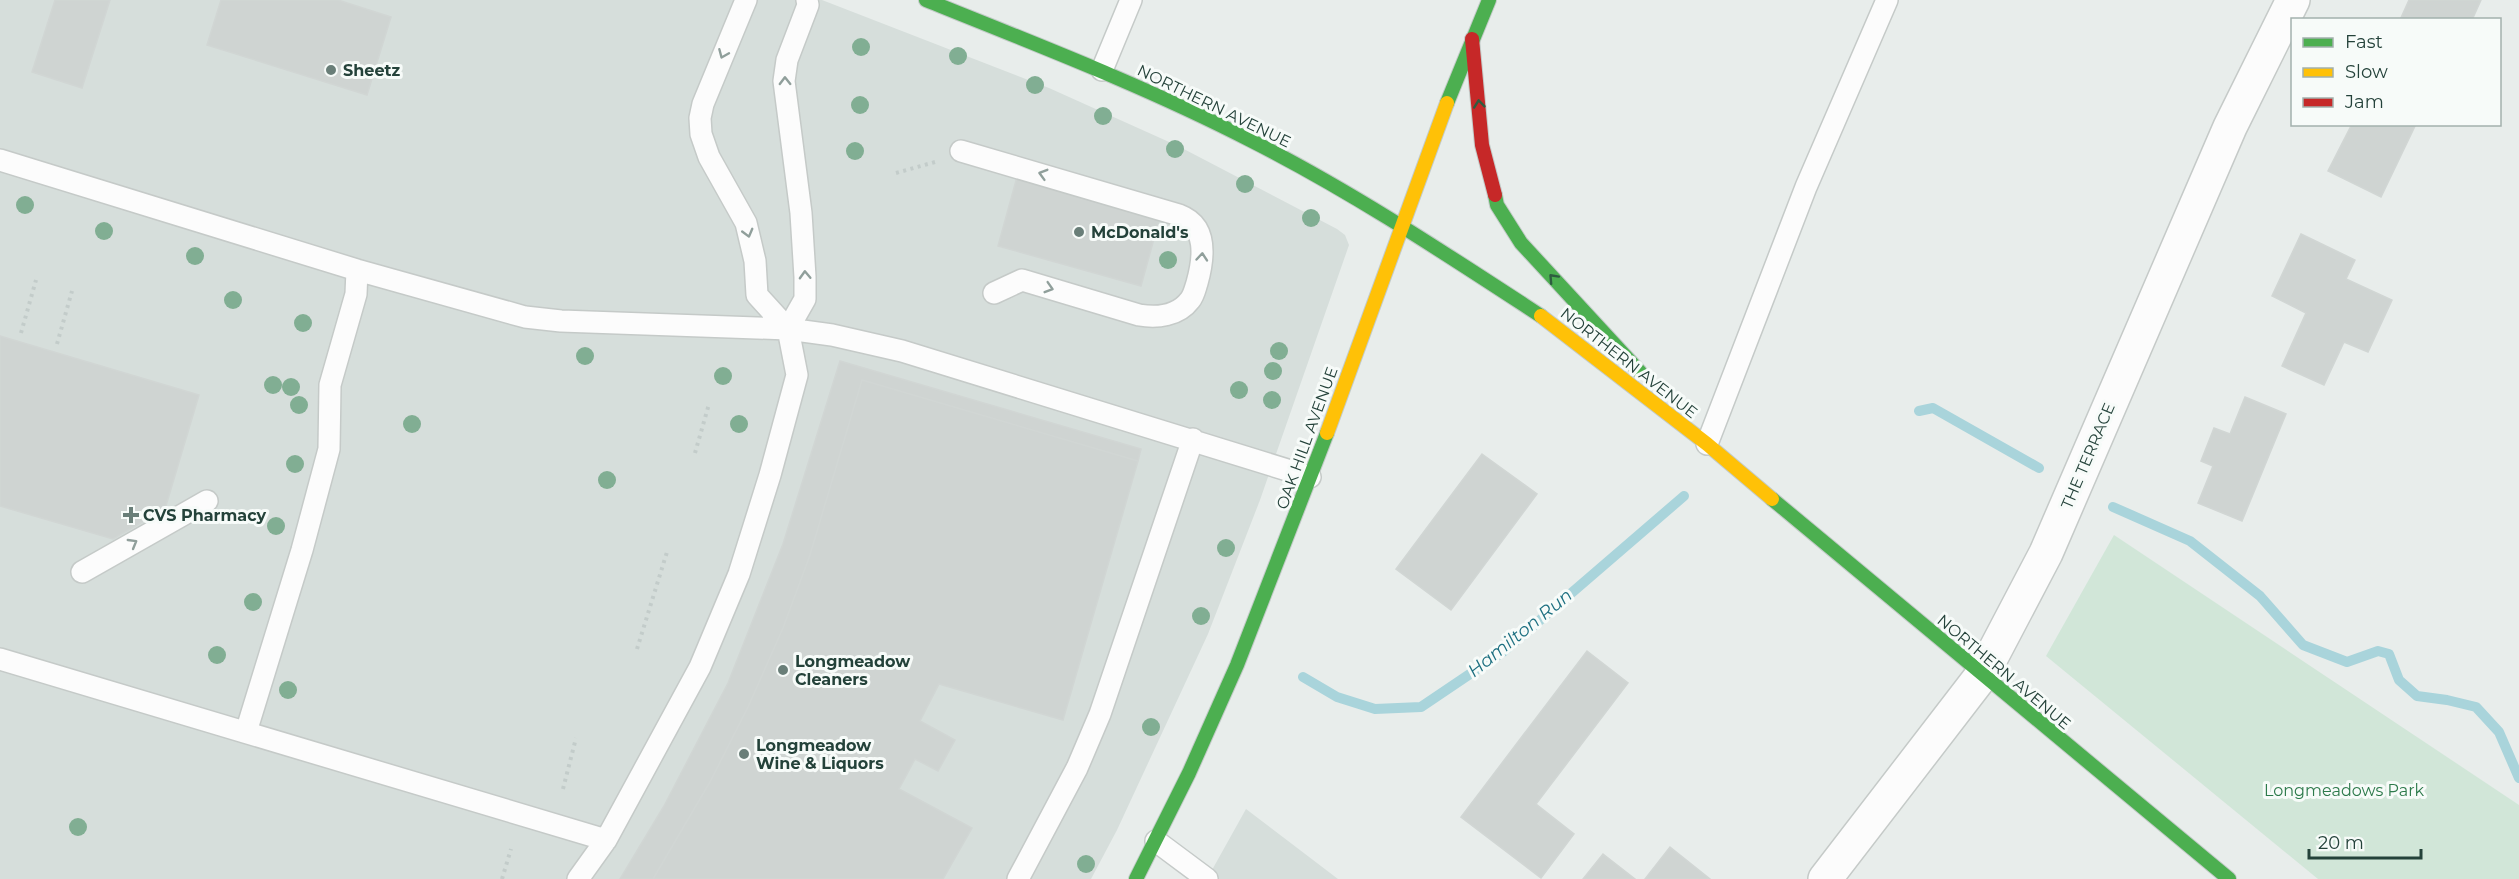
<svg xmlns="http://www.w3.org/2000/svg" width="2519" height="879" viewBox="0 0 2519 879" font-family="Montserrat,sans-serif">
  <rect width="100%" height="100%" fill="#e8edeb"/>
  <!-- built -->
  <path fill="#d6dedb" d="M0,0H822L1049,88L1178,146L1337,229L1345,235L1349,245L1260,500L1208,634L1117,830L1091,879H0Z
    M1246,809L1338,879H1207Z"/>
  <!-- green -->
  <path fill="#d1e6d8" d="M2114,535L2519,805V879H2318L2046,656Z"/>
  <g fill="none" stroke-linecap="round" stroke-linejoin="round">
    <!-- stream -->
    <path stroke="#a9d4db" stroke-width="10" d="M1919,411L1933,408L2039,468
      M2113,507L2190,541L2260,596L2303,645L2347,662L2378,651L2389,654L2399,680L2417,696L2447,700L2476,707L2499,732L2519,778
      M1303,677L1337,697L1375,709L1421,707L1504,651L1684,496"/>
  </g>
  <!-- building -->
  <path fill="#cfd4d2" stroke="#d1d6d4" stroke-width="1.5" d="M55,0H110L82,88L32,72Z
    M221,0H338L391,17L367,95L207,45Z
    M2409,0H2481L2472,20H2400Z
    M2352,124H2416L2381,197L2328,171Z
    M1017,177L1160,217L1141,286L998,246Z
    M2301,234L2355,260L2346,279L2392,300L2368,352L2344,342L2324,385L2282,366L2306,313L2272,296Z
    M0,336L199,395L165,509L113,539L0,506Z
    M840,361L1141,449L1138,461L862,380L810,555L783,628L748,707L710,782L653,879H620L664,806L728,683L783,544Z
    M862,380L1138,461L1063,720L939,684L920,721L955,740L938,771L915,759L899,789L972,828L943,879H653L710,782L748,707L783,628L810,555Z
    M2245,397L2286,414L2242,521L2198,503L2213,466L2201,461L2214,428L2230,434Z
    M1482,454L1537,494L1451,610L1396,569Z
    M1587,651L1628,683L1536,804L1574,834L1541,878L1461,817Z
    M1670,847L1710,879H1645Z
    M1603,854L1635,879H1583Z"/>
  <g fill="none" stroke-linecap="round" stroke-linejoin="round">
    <!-- lane casing -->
    <g stroke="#c5cac8" stroke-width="24">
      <path id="lane" d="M1102,70L1131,0
        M961,151L1179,215C1208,226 1204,258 1197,283C1195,289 1194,295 1190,300C1178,316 1157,318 1139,315L1022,280L994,293
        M0,160L357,270L525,317L561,321L788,329L832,335L902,351L1310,477
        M788,329L805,299V277L801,213L784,81L787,60L808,5L807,0
        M1707,444L1806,187L1887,0
        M82,572L207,501
        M0,659L606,840
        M246,732L302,550L329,449L330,385L356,294L357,270
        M1156,841L1207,879
        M578,879L606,840L700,667L739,574L770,475L797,375L788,329L757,295L755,261L746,223L709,157L701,134L700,118L703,104L746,0
        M1018,879L1077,768L1100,714L1193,439"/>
    </g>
    <!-- street casing -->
    <g stroke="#c5cac8" stroke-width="36">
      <path id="street" d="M1825,879L1982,675L2046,553L2230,127L2293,0"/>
    </g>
    <!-- fast casing -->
    <g stroke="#c3cbc8" stroke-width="16">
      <path id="fast" d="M926,0C1035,44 1145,86 1250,140C1351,191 1446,254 1541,316
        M1447,103L1489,0
        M1495,195L1497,205L1521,243L1640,372
        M1772,499L2229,879
        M1136,879L1189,773L1237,665L1327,433"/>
    </g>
    <!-- slow casing -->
    <g stroke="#c3cbc8" stroke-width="16">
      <path id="slow" d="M1541,316L1707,444L1772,499
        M1327,433L1447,103"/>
    </g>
    <!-- jam casing -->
    <g stroke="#c3cbc8" stroke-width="16">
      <path id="jam" d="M1472,39L1482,145L1495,195"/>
    </g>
    <!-- path -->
    <path stroke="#c3ccca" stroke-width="4" stroke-dasharray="3 4.5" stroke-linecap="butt" d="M896,173L935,162
      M21,333L36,280
      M57,344L72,291
      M695,453L709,404
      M637,649L667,552
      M563,789L576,738
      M502,879L511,849"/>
    <!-- lane -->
    <use href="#lane" stroke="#fcfcfc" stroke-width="21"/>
    <!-- street -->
    <use href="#street" stroke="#fcfcfc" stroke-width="33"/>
    <!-- fast -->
    <use href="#fast" stroke="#4caf50" stroke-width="14"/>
    <!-- slow -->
    <use href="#slow" stroke="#ffc107" stroke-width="14"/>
    <!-- jam -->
    <use href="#jam" stroke="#c62828" stroke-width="14"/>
  </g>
  <!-- trees -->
  <g fill="#81ae93">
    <circle cx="861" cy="47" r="9"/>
    <circle cx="958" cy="56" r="9"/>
    <circle cx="1035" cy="85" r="9"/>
    <circle cx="860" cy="105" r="9"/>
    <circle cx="1103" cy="116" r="9"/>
    <circle cx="1175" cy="149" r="9"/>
    <circle cx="855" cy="151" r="9"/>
    <circle cx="1245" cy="184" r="9"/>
    <circle cx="25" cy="205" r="9"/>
    <circle cx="1311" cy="218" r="9"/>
    <circle cx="104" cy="231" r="9"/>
    <circle cx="195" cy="256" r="9"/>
    <circle cx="1168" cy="260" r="9"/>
    <circle cx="233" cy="300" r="9"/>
    <circle cx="303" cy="323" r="9"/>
    <circle cx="1279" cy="351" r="9"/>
    <circle cx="585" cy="356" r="9"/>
    <circle cx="1273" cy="371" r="9"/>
    <circle cx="723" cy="376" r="9"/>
    <circle cx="273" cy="385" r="9"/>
    <circle cx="291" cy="387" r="9"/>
    <circle cx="1239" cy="390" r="9"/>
    <circle cx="1272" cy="400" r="9"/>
    <circle cx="299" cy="405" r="9"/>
    <circle cx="412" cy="424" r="9"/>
    <circle cx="739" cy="424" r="9"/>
    <circle cx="295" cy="464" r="9"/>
    <circle cx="607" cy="480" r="9"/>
    <circle cx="276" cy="526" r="9"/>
    <circle cx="1226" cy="548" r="9"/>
    <circle cx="253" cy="602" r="9"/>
    <circle cx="1201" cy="616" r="9"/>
    <circle cx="217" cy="655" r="9"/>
    <circle cx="288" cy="690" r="9"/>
    <circle cx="1151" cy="727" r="9"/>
    <circle cx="78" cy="827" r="9"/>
    <circle cx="1086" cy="864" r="9"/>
  </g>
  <!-- one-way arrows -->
  <defs><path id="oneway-chevron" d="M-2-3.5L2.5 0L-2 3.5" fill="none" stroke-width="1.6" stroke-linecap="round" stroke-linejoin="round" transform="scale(1.5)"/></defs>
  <g stroke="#909f9b">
    <use href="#oneway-chevron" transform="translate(723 54) rotate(113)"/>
    <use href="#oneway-chevron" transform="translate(785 81) rotate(-91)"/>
    <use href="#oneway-chevron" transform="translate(1043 174) rotate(-164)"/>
    <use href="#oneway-chevron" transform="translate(748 233) rotate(75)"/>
    <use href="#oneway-chevron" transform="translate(1202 257) rotate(-85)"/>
    <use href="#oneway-chevron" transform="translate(805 275) rotate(-92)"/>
    <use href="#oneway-chevron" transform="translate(1049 288) rotate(17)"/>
    <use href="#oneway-chevron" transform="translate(133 543) rotate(-30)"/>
  </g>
  <g stroke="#2e5d40">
    <use href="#oneway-chevron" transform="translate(1479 104) rotate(-96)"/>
    <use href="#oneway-chevron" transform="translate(1553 278) rotate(-133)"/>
  </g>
  <!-- markers -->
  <g fill="#697e78" stroke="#f7fbf9" stroke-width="2">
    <circle cx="331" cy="70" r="6"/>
    <circle cx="1079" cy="232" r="6"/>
    <path d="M128 506h6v6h6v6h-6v6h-6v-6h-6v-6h6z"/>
    <circle cx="783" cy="670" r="6"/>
    <circle cx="744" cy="754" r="6"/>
  </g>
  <g text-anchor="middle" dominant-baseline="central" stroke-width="6" stroke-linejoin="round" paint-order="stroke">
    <!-- poi labels -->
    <g font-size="16" font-weight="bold" fill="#24423a" stroke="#f7fbf9" text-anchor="start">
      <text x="343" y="70">Sheetz</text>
      <text x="1091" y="232">McDonald's</text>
      <text x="143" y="515">CVS Pharmacy</text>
      <text x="795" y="661">Longmeadow<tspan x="795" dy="18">Cleaners</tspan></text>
      <text x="756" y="745">Longmeadow<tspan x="756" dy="18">Wine &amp; Liquors</tspan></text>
    </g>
    <!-- street labels -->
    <g font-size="16" fill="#24423a" stroke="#f7fbf9">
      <text transform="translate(1214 106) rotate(26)">NORTHERN AVENUE</text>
      <text transform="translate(1629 363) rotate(38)">NORTHERN AVENUE</text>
      <text transform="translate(1307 438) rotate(-70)">OAK HILL AVENUE</text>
      <text transform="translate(2088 456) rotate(-67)">THE TERRACE</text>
      <text transform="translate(2004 672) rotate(40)">NORTHERN AVENUE</text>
    </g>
    <!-- park labels -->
    <g font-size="16" fill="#2d7a4b" stroke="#f7fbf9">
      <text x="2344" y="790">Longmeadows Park</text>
    </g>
    <!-- water labels -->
    <g font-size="18" font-style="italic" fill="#1c6f80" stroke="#f7fbf9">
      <text transform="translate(1520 633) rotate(-39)">Hamilton Run</text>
    </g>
  </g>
  <!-- legend -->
  <rect x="2291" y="18" width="210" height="108" fill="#f7fbf9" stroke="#a3b1ad" stroke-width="1.5"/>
  <rect x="2303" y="38" width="30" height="9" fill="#4caf50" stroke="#a3b1ad" stroke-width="1.5"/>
  <text x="2345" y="48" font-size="18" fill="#24423a">Fast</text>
  <rect x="2303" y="68" width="30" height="9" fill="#ffc107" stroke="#a3b1ad" stroke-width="1.5"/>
  <text x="2345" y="78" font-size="18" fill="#24423a">Slow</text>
  <rect x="2303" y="98" width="30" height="9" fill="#c62828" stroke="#a3b1ad" stroke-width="1.5"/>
  <text x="2345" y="108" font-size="18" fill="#24423a">Jam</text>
  <!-- scale -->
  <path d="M2309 849v9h112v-9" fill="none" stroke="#24423a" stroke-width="3"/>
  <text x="2318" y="849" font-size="18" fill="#24423a" stroke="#f7fbf9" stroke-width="4.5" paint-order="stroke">20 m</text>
</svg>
